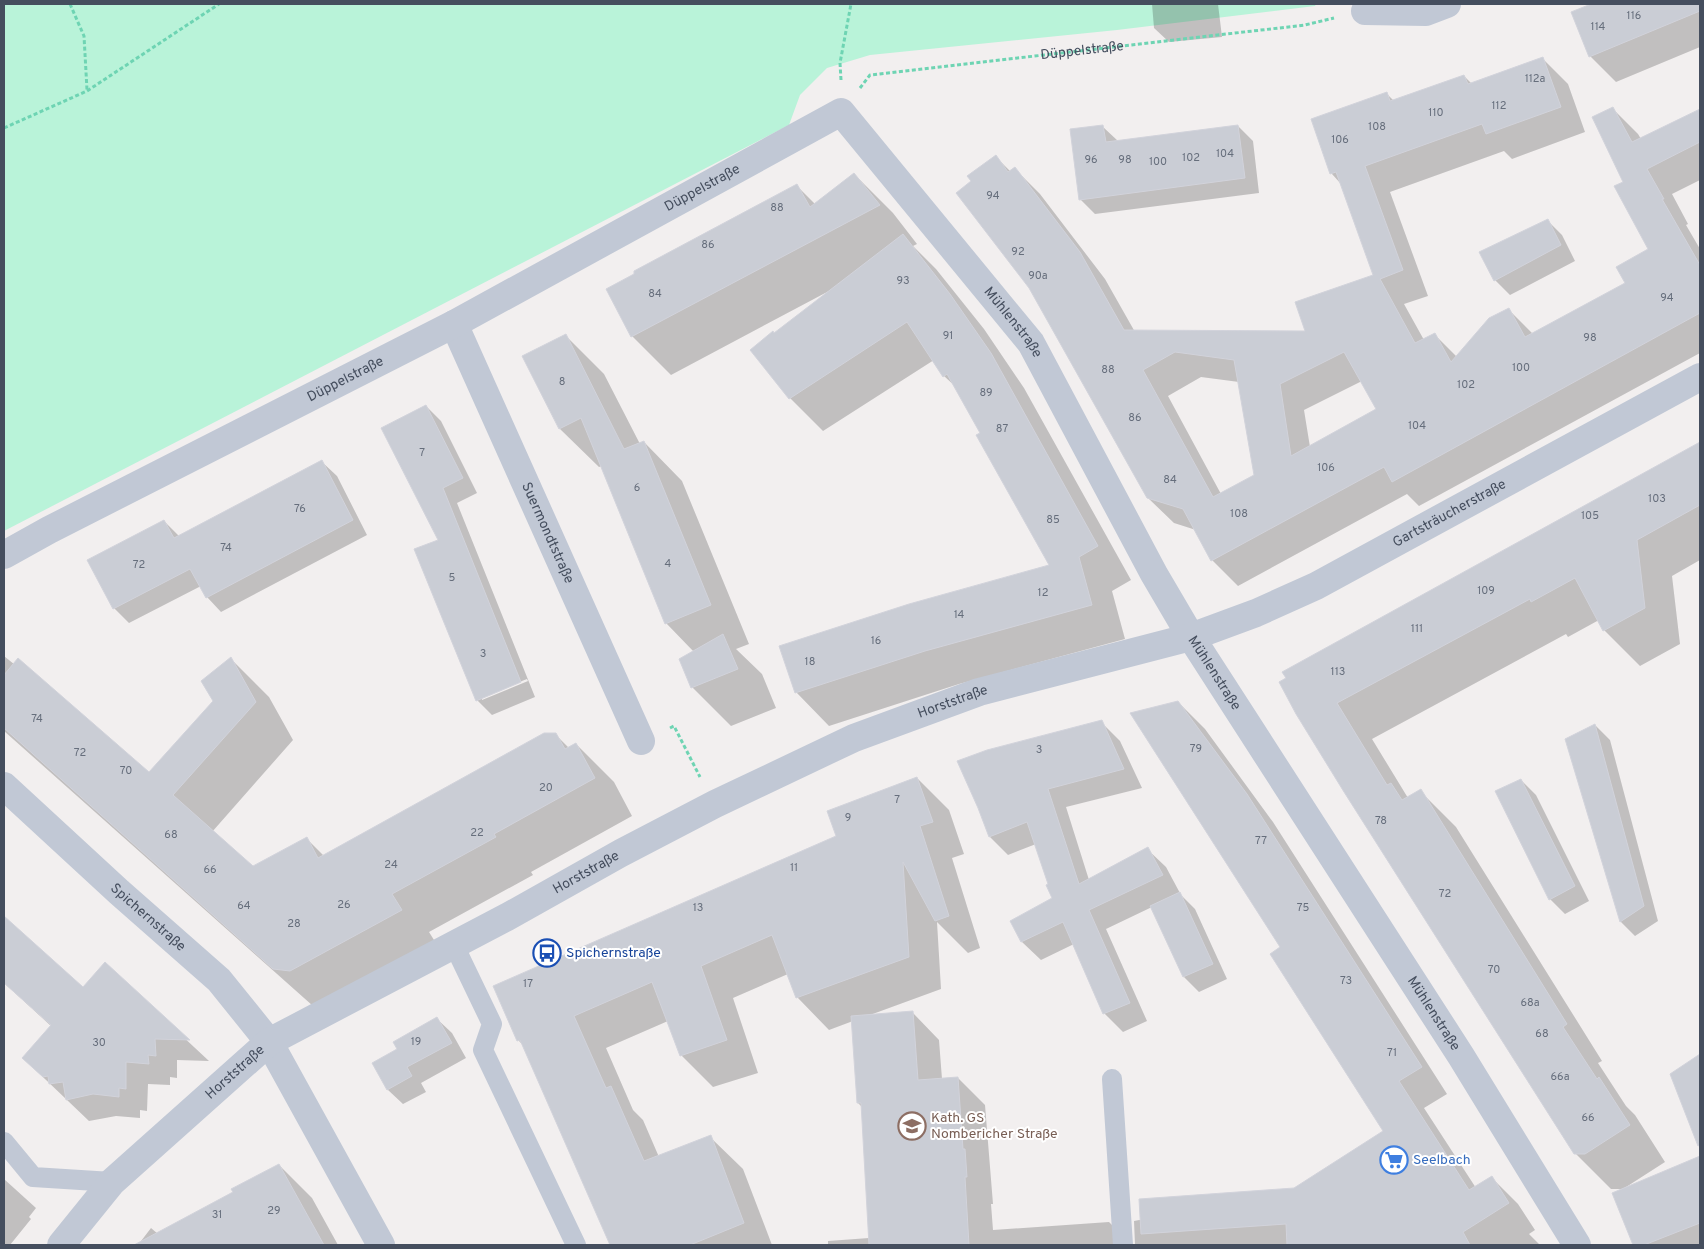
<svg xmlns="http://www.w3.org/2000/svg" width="1704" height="1249" viewBox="0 0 1704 1249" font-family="Overpass,sans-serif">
  <rect width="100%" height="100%" fill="#f2efef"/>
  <!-- green -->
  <path fill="#b9f3d9" d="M4,4H1316L1315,6L1117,30L870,55L827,68L800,95L789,125L4,531Z"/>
  <!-- shadow -->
  <path fill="#0003" fill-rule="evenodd" d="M1152,4H1218L1222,37L1169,42L1154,28Z
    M1595,4H1700V47L1616,82L1590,56L1572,13Z
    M1543,59L1568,84L1585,132L1512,159L1504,151L1390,192L1428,296L1404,304L1424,340L1434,334L1457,357L1508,309L1533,334L1627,283L1650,249L1625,182L1612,108L1638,134L1641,139L1700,110V180L1672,194L1688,224L1686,225L1700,249V353L1419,506L1407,494L1238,586L1212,560L1196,530L1174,523L1148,498L972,182L996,157L1010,171L1014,168L1040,194L1105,279L1135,332H1307L1374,275L1341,184L1332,174L1313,120L1386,93L1394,101L1464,76L1472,84ZM1201,377L1239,382L1255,476L1221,494L1168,396ZM1362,381L1378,409L1310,447L1304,410Z
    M1238,126L1253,141L1259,193L1095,214L1080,199L1103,127L1118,141Z
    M854,174L893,213L917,244L913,246L936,269L984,329L1024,388L1131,580L1112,591L1125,639L959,684L829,726L796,692L1051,566L982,433L957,388L944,376L934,360L823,431L790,398L775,335L829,291L671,375L632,336L797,186L815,204Z
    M1547,220L1562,235L1575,261L1510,295L1495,280Z
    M566,336L604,374L640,444L644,442L682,481L749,644L736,649L762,674L776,708L731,726L692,687L694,652L666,623L602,466L599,467L560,429L524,357Z
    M426,406L441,421L477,493L457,503L535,697L492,715L477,700L440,541ZM527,679L528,681L482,700V697Z
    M1700,444V560L1672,576L1680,644L1640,666L1604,630L1599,620L1568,637L1566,634L1372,739L1408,798L1420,791L1456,827L1602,1061L1598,1063L1626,1106L1635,1115L1665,1162L1623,1189H1611L1575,1153L1284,672Z
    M322,462L337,476L367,535L221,612L207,597L201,586L129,623L114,608L164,521L179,536Z
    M4,656L149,774L215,701L231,659L269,697L293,740L212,832L253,868L307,839L324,856L555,734L569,748L576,744L614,782L632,816L531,872L533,875L429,932L439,948L313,1006L4,731Z
    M1178,702L1205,729L1273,822L1447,1094L1424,1108L1476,1188L1492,1178L1518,1204L1535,1230L1529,1234L1540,1245H1135L1134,1221L1295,1190L1385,1131L1282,948Z
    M1101,722L1120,741L1142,788L1066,807L1089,880L1147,849L1166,867L1181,895L1195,909L1227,979L1199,992L1184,977L1152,907L1106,929L1147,1021L1123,1032L1104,1013L1074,944L1041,960L1022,942L1012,922L1054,899L1036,844L1008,855L990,837L979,807Z
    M1595,725L1610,740L1658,921L1635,936L1621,922L1566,740Z
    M917,778L949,810L964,854L952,858L980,948L968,953L937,922L941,989L870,1015L913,1013L939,1040L942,1079L958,1078L985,1105L993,1204H991L993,1230L1109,1222L1132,1245H828V1241L869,1238L862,1107L858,1103L853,1021L829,1030L797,997L788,974L733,998L758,1073L713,1087L681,1055L668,1021L606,1048L633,1110L643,1120L659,1157L710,1137L743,1169L772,1245H611L523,1045L518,1040L837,837Z
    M1521,780L1536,795L1589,901L1565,914L1550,899L1496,792Z
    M4,918L83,989L105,964L209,1061L177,1060V1078L170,1077V1085L148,1084L147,1111L140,1110V1118L116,1116L89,1121L23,1058L51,1026L4,983Z
    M437,1019L452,1033L466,1058L421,1083L426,1092L403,1104L388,1090L374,1064L399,1050Z
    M1696,1058L1700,1062V1147L1672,1074Z
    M1700,1157V1245H1635L1614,1194Z
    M279,1165L312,1198L338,1245H138L151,1228L158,1234L234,1192Z
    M4,1179L36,1208L29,1217L31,1219L10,1245H4Z"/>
  <!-- building -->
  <path fill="#cacdd5" stroke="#d2d3db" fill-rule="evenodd" d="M1591,4H1700V11L1589,57L1571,12Z
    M1543,57L1561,107L1486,134L1482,124L1365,166L1403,270L1380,279L1415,343L1435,333L1451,362L1489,318L1509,308L1525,337L1625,283L1616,267L1648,249L1614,186L1623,182L1592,117L1613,107L1632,142L1700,109V142L1647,169L1664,199H1662L1700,265V313L1392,482L1384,467L1211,561L1183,509L1147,498L1029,288L956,193L971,181L967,176L996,155L1008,172L1015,167L1080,252L1124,330L1305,331L1295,302L1373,275L1336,172L1330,174L1311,119L1387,92L1390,101L1464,75L1468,84ZM1175,352L1234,360L1254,475L1213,497L1143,370ZM1344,352L1376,409L1291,456L1280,384Z
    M1103,125L1106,142L1238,125L1245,178L1079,200L1070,129Z
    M854,173L880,205L631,337L606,289L634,274V271L797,184L810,207Z
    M1548,219L1561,245L1494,281L1479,252Z
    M903,234L950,294L991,353L1098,546L1079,557L1092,605L925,651L795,693L779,646L909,604L1049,565L976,435L980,433L947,374L943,377L907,322L789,399L750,350L773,331L774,333Z
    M566,334L624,449L644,441L711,605L665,624L581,418L559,429L522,356Z
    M426,405L463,478L443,488L521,682L476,701L414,549L438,540L381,428Z
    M1700,442V505L1637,540L1645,608L1603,631L1575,578L1531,602L1530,599L1337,703L1387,785L1391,783L1402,800L1421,789L1567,1024L1563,1027L1597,1079L1599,1077L1630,1125L1585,1154H1574L1344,792L1296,714L1279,682L1286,678L1282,672Z
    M322,460L353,520L206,598L190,569L113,609L87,560L164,520L174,538Z
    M723,634L738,669L691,688L679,659Z
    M231,657L256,702L173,795L253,866L307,837L318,858L544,733H556L565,749L576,743L595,778L494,834L496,837L392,894L402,910L290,971L273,969L4,728V675L18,658L149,772L213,701L201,681Z
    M1178,701L1247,794L1422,1067L1399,1081L1469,1190L1492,1176L1509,1203L1463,1232L1470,1245H1287L1286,1224L1141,1234L1139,1199L1294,1188L1383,1131L1270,954L1280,947L1130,713Z
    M1102,720L1124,769L1048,789L1079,884L1148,847L1163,875L1089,910L1130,1003L1103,1014L1063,922L1021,942L1010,921L1052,898L1046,885L1048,884L1027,822L989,837L978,808L957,761L987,750Z
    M1595,724L1644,906L1620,922L1565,739Z
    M917,777L933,822L920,826L949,916L935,921L903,862L909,957L796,998L772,935L701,966L727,1040L680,1056L652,982L574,1016L606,1088L611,1086L644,1161L711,1135L744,1223L690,1245H610L520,1040L517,1041L493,986L836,836L827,811Z
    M1521,779L1575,886L1549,900L1495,791Z
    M1180,892L1213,964L1183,977L1150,906Z
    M4,916L83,987L105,962L190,1040L155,1039L156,1056L148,1055L149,1064L126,1062V1089L119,1088V1097L93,1094L66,1100L63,1082L49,1084L48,1076L43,1077L22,1058L51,1025L4,983Z
    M913,1011L918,1080L958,1077L963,1149H965L967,1177H965L969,1245H869L861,1103H857L851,1016Z
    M437,1017L452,1043L407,1067L412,1076L387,1090L372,1063L397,1049L393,1042Z
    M1700,1054V1145L1698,1146L1670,1074Z
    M1700,1156V1223L1644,1245H1633L1612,1193Z
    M279,1164L324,1245H134L233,1192L231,1189Z"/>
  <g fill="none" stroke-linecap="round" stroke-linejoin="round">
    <!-- path -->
    <g stroke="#6ed4b3" stroke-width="3" stroke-dasharray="4 2.5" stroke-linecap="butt">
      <path d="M70,4L84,36L87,90"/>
      <path d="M841,80L840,63L851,4"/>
      <path id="s1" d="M860,88L870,75L1305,25L1334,18"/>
      <path d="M4,128L87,91L219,4"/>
      <path d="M670,728L674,726L700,777"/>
    </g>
    <!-- service -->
    <path stroke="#c1c8d5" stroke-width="20" d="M454,945L492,1024L483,1050L576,1245
      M1112,1079L1123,1245
      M4,1142L33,1177L112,1182"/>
    <!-- minor -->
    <g stroke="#c1c8d5" stroke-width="28">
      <path d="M1365,11L1426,12L1447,4"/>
      <path id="s2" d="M454,324L641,741"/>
      <path id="s3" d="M4,555L49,530L454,324L841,112L1031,343L1154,574L1191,637L1461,1056L1577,1245"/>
      <path id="s4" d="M4,786L119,892L219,980L269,1042L381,1245"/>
    </g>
    <!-- tertiary -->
    <path stroke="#c1c8d5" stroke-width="28" id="s5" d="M61,1245L112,1182L269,1042L507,917L621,853L715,804L854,738L979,692L1191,637L1256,613L1316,586L1700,377"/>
  </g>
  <!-- icons -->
  <defs>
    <g id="bus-ring" transform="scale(1.4375)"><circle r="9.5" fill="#fff" stroke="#1a4fb4" stroke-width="1.5"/><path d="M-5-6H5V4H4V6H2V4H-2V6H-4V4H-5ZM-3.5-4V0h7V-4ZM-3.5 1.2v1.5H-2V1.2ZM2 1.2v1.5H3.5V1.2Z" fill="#1a4fb4"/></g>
    <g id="school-ring" transform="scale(1.4375)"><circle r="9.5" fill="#fff" stroke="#8d6e63" stroke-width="1.5"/><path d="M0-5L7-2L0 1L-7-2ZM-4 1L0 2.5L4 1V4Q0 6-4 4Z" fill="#8d6e63"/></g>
    <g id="supermarket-ring" transform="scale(1.4375)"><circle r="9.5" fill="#fff" stroke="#3f7fe0" stroke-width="1.5"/><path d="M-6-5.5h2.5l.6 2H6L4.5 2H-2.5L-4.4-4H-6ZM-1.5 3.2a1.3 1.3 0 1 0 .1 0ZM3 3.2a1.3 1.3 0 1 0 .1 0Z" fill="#3f7fe0"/></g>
  </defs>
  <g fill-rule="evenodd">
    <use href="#bus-ring" x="547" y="953"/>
    <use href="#school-ring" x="912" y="1126"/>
    <use href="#supermarket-ring" x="1394" y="1160"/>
  </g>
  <g text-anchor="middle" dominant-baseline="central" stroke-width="4" stroke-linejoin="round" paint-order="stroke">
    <!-- number labels -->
    <g font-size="11" fill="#666e7c">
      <text x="1634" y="16">116</text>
      <text x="1598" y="27">114</text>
      <text x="1535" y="79">112a</text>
      <text x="1499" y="106">112</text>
      <text x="1436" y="113">110</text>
      <text x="1377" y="127">108</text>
      <text x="1340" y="140">106</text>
      <text x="1225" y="154">104</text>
      <text x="1191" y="158">102</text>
      <text x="1091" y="160">96</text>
      <text x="1125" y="160">98</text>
      <text x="1158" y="162">100</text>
      <text x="993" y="196">94</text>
      <text x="777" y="208">88</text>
      <text x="708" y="245">86</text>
      <text x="1018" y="252">92</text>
      <text x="1038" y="276">90a</text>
      <text x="903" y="281">93</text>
      <text x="655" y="294">84</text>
      <text x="1667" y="298">94</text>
      <text x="948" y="336">91</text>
      <text x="1590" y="338">98</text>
      <text x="1521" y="368">100</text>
      <text x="1108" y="370">88</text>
      <text x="562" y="382">8</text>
      <text x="1466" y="385">102</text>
      <text x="986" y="393">89</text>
      <text x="1135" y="418">86</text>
      <text x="1417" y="426">104</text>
      <text x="1002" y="429">87</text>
      <text x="422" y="453">7</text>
      <text x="1326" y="468">106</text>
      <text x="1170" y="480">84</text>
      <text x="637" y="488">6</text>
      <text x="1657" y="499">103</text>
      <text x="300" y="509">76</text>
      <text x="1239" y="514">108</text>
      <text x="1590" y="516">105</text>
      <text x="1053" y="520">85</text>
      <text x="226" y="548">74</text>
      <text x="668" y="564">4</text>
      <text x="139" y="565">72</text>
      <text x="452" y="578">5</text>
      <text x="1486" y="591">109</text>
      <text x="1043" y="593">12</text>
      <text x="959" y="615">14</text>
      <text x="1417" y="629">111</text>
      <text x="876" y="641">16</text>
      <text x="483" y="654">3</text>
      <text x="810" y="662">18</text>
      <text x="1338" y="672">113</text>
      <text x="37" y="719">74</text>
      <text x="1196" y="749">79</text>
      <text x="1039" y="750">3</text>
      <text x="80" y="753">72</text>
      <text x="126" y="771">70</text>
      <text x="546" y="788">20</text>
      <text x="897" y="800">7</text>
      <text x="848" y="818">9</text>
      <text x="1381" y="821">78</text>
      <text x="477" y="833">22</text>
      <text x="171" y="835">68</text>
      <text x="1261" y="841">77</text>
      <text x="391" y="865">24</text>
      <text x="794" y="868">11</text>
      <text x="210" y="870">66</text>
      <text x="1445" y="894">72</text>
      <text x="344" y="905">26</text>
      <text x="244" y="906">64</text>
      <text x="698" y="908">13</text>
      <text x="1303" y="908">75</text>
      <text x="294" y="924">28</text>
      <text x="1494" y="970">70</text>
      <text x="1346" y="981">73</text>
      <text x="528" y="984">17</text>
      <text x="1530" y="1003">68a</text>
      <text x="1542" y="1034">68</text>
      <text x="416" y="1042">19</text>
      <text x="99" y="1043">30</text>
      <text x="1392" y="1053">71</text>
      <text x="1560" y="1077">66a</text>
      <text x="1588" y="1118">66</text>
      <text x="274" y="1211">29</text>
      <text x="217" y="1215">31</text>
    </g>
    <!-- street labels -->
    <g font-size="14" fill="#454e5e" stroke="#fff">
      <text stroke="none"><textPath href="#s1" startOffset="230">Düppelstraße</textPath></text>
      <text stroke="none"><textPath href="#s3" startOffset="789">Düppelstraße</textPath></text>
      <text stroke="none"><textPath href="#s3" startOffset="1219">Mühlenstraße</textPath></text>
      <text stroke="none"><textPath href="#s3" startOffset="384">Düppelstraße</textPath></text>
      <text stroke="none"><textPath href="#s5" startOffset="1590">Gartsträucherstraße</textPath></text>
      <text stroke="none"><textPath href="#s2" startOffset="229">Suermondtstraße</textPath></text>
      <text stroke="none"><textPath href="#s3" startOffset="1624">Mühlenstraße</textPath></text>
      <text stroke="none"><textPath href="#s5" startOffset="1056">Horststraße</textPath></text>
      <text stroke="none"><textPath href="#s5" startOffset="651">Horststraße</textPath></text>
      <text stroke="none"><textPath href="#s4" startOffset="195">Spichernstraße</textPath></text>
      <text stroke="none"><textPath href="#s3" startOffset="2029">Mühlenstraße</textPath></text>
      <text stroke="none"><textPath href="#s5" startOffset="246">Horststraße</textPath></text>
    </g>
    <!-- transit labels -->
    <g font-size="14" fill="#164399" stroke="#fff" text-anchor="start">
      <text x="566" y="953">Spichernstraße</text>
    </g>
    <!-- education labels -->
    <g font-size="14" fill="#785e54" stroke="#fff" text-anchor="start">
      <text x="931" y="1118">Kath. GS<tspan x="931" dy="16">Nombericher Straße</tspan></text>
    </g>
    <!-- shop labels -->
    <g font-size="14" fill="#366cbe" stroke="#fff" text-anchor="start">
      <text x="1413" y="1160">Seelbach</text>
    </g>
  </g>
  <!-- border -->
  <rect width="1704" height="1249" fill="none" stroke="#454e5e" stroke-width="10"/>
</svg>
